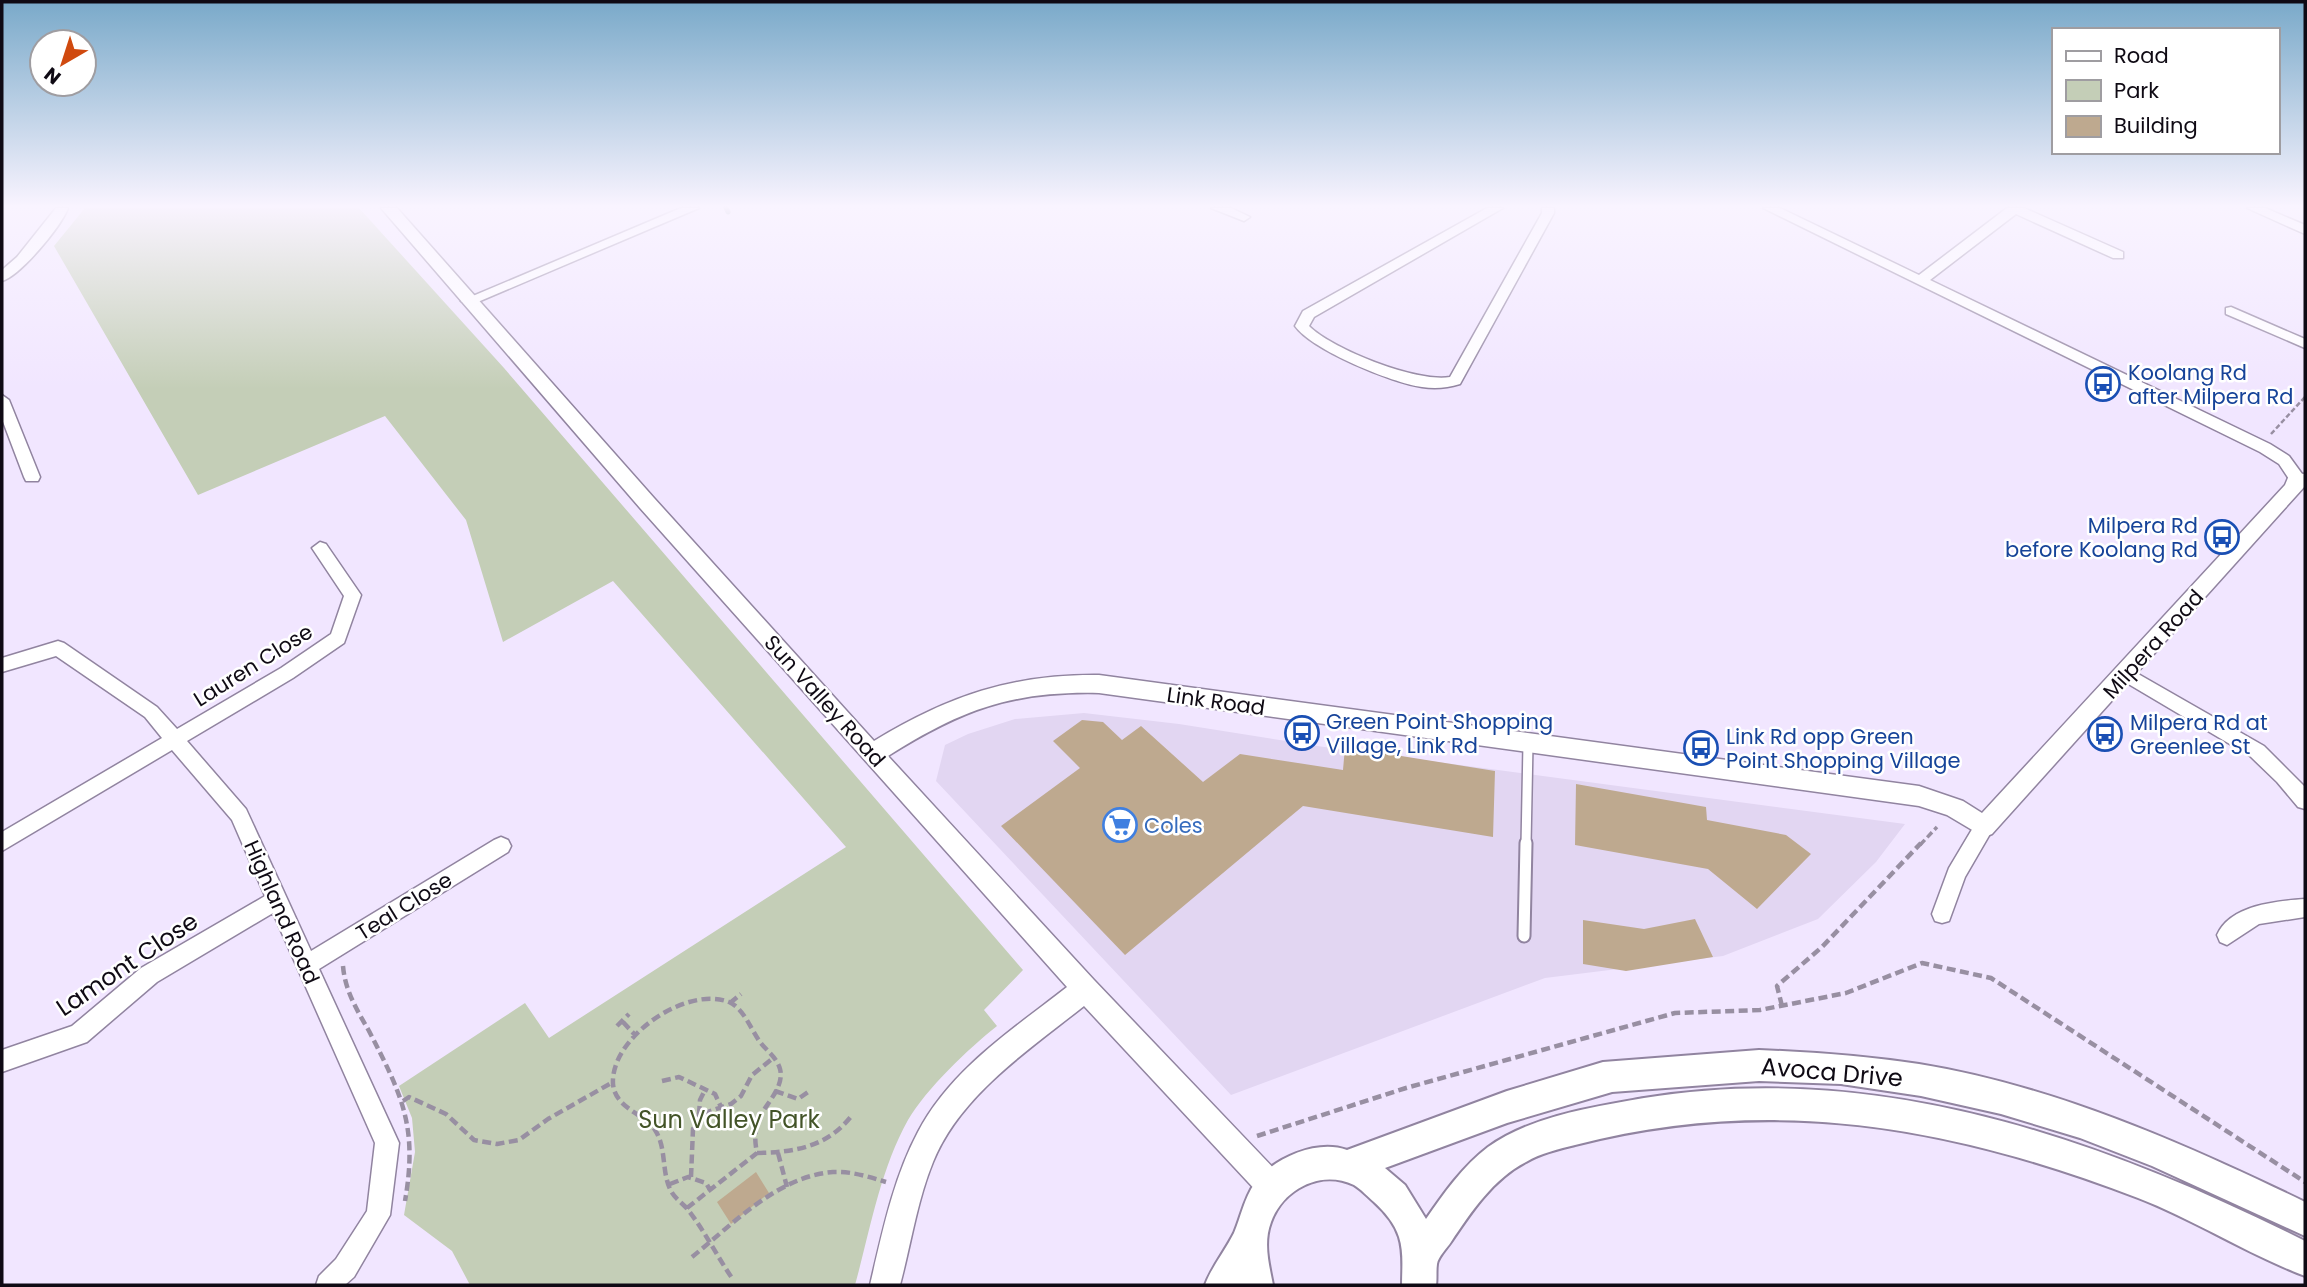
<svg xmlns="http://www.w3.org/2000/svg" width="2307" height="1287" viewBox="0 0 2307 1287" font-family="Poppins,sans-serif">
  <rect width="100%" height="100%" fill="#f1e6ff"/>
  <!-- built -->
  <path fill="#e2d6f2" d="M1084,713L1179,724L1317,746L1905,824L1876,862L1818,919L1723,956L1545,978L1231,1095L936,781L945,745L968,734L1015,719Z"/>
  <!-- green -->
  <path fill="#c4ceb7" d="M85,208H359L504,368L1023,970L984,1010L997,1026C968,1049 927,1088 908,1120C880,1170 870,1231 855,1285H470L452,1251L404,1215L415,1152L412,1118L399,1086L525,1003L549,1038L846,847L613,581L503,642L466,520L385,416L198,495L54,246Z"/>
  <g fill="none" stroke-linecap="round" stroke-linejoin="round">
    <!-- stream -->
    <path stroke="#566d72" stroke-width="5" d="M726,208L728,212"/>
  </g>
  <!-- building -->
  <path fill="#bea98f" d="M1082,720L1103,722L1122,740L1141,726L1203,782L1240,754L1343,770L1345,747L1495,771L1493,837L1303,806L1125,955L1001,826L1080,768L1053,741Z
    M1576,784L1706,807L1707,820L1786,835L1811,854L1757,909L1708,869L1575,845Z
    M1695,919L1713,957L1626,971L1583,964V920L1644,929Z
    M756,1172L769,1193L731,1224L717,1202Z"/>
  <g fill="none" stroke-linecap="round" stroke-linejoin="round">
    <!-- service-far1 casing -->
    <g stroke="#9184a0" stroke-width="12">
      <path id="service-far1" d="M1526,845L1528,744"/>
    </g>
    <!-- service casing -->
    <g stroke="#9184a0" stroke-width="15">
      <path id="service" d="M1524,936L1526,843"/>
    </g>
    <!-- minor casing -->
    <g stroke="#9184a0" stroke-width="3">
      <path id="minor" d="M56,208H68C61,227 20,276 2,281V270L17,257Z
        M681,208H699L473,304L468,305L461,301Z
        M1211,208H1231L1250,217L1244,221Z
        M1487,208H1503L1314,317L1309,326C1332,349 1417,383 1450,377L1542,213V208H1554V213L1460,384C1447,388 1435,389 1422,387C1392,383 1312,350 1295,326L1303,311Z
        M1763,208H1780L1919,275L2007,208H2024L2123,252V258H2113L2016,214L1930,280L2270,444L2289,456L2305,478L2297,483L2291,482L2279,464L2260,452Z
        M2247,208H2265L2305,225V234Z
        M2231,307L2305,339V348L2226,314V308Z
        M2,395L9,400L40,477L38,481H26L24,477L2,419Z
        M320,542L326,544L361,595L344,643L293,678L187,741L246,809L311,951L494,840L501,837L508,840L511,846L508,852L319,969L399,1143L390,1215L354,1277L345,1285H316L319,1276L336,1259L367,1211L375,1143L273,913L157,982L87,1042L2,1072V1050L72,1026L141,968L265,896L232,820L172,750L2,851V832L162,738L145,717L56,656L2,672V658L58,641L64,643L157,707L177,729L281,668L331,634L344,596L312,548Z
        M2126,667L2264,746L2305,787V809L2298,807L2277,782L2250,756L2120,679L2117,674L2120,669Z
        M1984,818L1991,821L1994,827L1965,877L1949,921L1942,923L1935,921L1932,914L1949,868L1977,821Z
        M2305,899V917L2259,924L2227,945L2220,942L2217,935C2230,905 2276,901 2305,899Z"/>
    </g>
    <!-- tertiary casing -->
    <g stroke="#9184a0" stroke-width="3">
      <path id="tertiary" d="M381,208H397L654,498L874,741C948,696 1012,674 1099,675L1919,786L1963,801L1982,813L2285,485L2290,473L2305,474V486L1992,834L1984,837L1947,815L1919,806L1099,693C1011,691 961,710 888,756L1094,980L1281,1176L1285,1186L1281,1196L1271,1200L1261,1196L1084,1006C1030,1049 960,1095 933,1162C917,1201 911,1244 900,1285H870C882,1234 893,1179 918,1132C950,1070 1013,1029 1067,987L640,508Z"/>
    </g>
    <!-- secondary casing -->
    <g stroke="#9184a0" stroke-width="4">
      <path id="secondary" d="M1759,1050C1813,1052 1865,1056 1919,1064C2054,1086 2183,1143 2305,1202V1236L2152,1166L2080,1138L2001,1114L1921,1096L1841,1084L1759,1081L1612,1092L1507,1123L1385,1168L1405,1185L1426,1219C1444,1193 1463,1166 1488,1147C1531,1116 1593,1107 1644,1098C1877,1060 2099,1138 2305,1241V1276C2249,1255 2195,1220 2138,1198C1951,1126 1772,1094 1575,1145C1559,1149 1541,1153 1526,1162C1493,1179 1471,1212 1451,1242C1447,1248 1438,1257 1437,1264C1436,1271 1437,1279 1436,1285H1402C1402,1269 1404,1252 1399,1237C1395,1224 1384,1211 1374,1202C1368,1197 1361,1189 1354,1185C1321,1169 1283,1189 1271,1222C1263,1243 1269,1264 1273,1285H1205C1212,1266 1225,1251 1234,1233C1241,1217 1244,1198 1255,1183C1273,1158 1317,1139 1347,1150L1507,1091L1603,1062Z"/>
    </g>
    <!-- path-far2 -->
    <path stroke="#988fa2" stroke-width="2.5" stroke-dasharray="5 2.5" stroke-linecap="butt" d="M2271,434L2305,397"/>
    <!-- path-far1 -->
    <path stroke="#988fa2" stroke-width="3.5" stroke-dasharray="7 3.5" stroke-linecap="butt" d="M1920,845L1937,827"/>
    <!-- path -->
    <path stroke="#988fa2" stroke-width="4.5" stroke-dasharray="9 4.5" stroke-linecap="butt" d="M343,966C345,991 357,1010 369,1031C402,1095 418,1127 405,1201
      M730,1003L741,994
      M1782,1006L1777,986L1822,947L1921,843
      M623,1022L636,1036
      M617,1026L629,1014
      M662,1081L679,1077L715,1094L721,1107
      M775,1091L798,1099L811,1090
      M403,1101L409,1097L446,1114L474,1140L497,1144L519,1140L548,1119L613,1082
      M699,1115L700,1100L705,1090
      M1257,1136L1406,1088L1675,1013L1760,1010L1846,993L1922,963L1991,978L2305,1182
      M757,1153C796,1152 828,1147 853,1114
      M778,1153L787,1187
      M691,1177L693,1129L699,1115L731,1104L741,1096L752,1075L772,1059
      M670,1184L688,1177L706,1183L710,1190
      M687,1208L757,1153C755,1143 754,1132 758,1121C764,1105 785,1088 780,1069C777,1057 764,1049 758,1039C750,1027 743,1008 729,1002C686,985 610,1038 613,1084C615,1108 643,1113 655,1130C667,1148 661,1172 671,1191C675,1199 684,1204 689,1211C705,1232 717,1256 732,1278
      M692,1257C733,1224 778,1176 833,1172C851,1171 869,1177 886,1182"/>
    <!-- service-far1 -->
    <use href="#service-far1" stroke="#fff" stroke-width="9"/>
    <!-- service -->
    <use href="#service" stroke="#fff" stroke-width="11"/>
    <!-- minor -->
    <use href="#minor" fill="#fff" fill-rule="evenodd"/>
    <!-- tertiary -->
    <use href="#tertiary" fill="#fff" fill-rule="evenodd"/>
    <!-- secondary -->
    <use href="#secondary" fill="#fff" fill-rule="evenodd"/>
  </g>
  <!-- sky -->
  <linearGradient id="sky" x2="0" y2="1"><stop stop-color="#79a9c9"/><stop offset="0.53" stop-color="#f9f4ff"/><stop offset="1" stop-color="#f9f4ff" stop-opacity="0"/></linearGradient>
  <rect width="2307" height="389" fill="url(#sky)"/>
  <!-- icons -->
  <defs>
    <g id="bus-ring" transform="scale(1.75)"><circle r="9.5" fill="#fff" stroke="#1a4fb4" stroke-width="1.5"/><path d="M-5-6H5V4H4V6H2V4H-2V6H-4V4H-5ZM-3.5-4V0h7V-4ZM-3.5 1.2v1.5H-2V1.2ZM2 1.2v1.5H3.5V1.2Z" fill="#1a4fb4"/></g>
    <g id="supermarket-ring" transform="scale(1.75)"><circle r="9.5" fill="#fff" stroke="#3f7fe0" stroke-width="1.5"/><path d="M-6-5.5h2.5l.6 2H6L4.5 2H-2.5L-4.4-4H-6ZM-1.5 3.2a1.3 1.3 0 1 0 .1 0ZM3 3.2a1.3 1.3 0 1 0 .1 0Z" fill="#3f7fe0"/></g>
  </defs>
  <g fill-rule="evenodd">
    <use href="#bus-ring" x="2103" y="384"/>
    <use href="#bus-ring" x="2222" y="537"/>
    <use href="#bus-ring" x="1302" y="733"/>
    <use href="#bus-ring" x="2105" y="734"/>
    <use href="#bus-ring" x="1701" y="748"/>
    <use href="#supermarket-ring" x="1120" y="825"/>
  </g>
  <g text-anchor="middle" dominant-baseline="central" stroke-width="5" stroke-linejoin="round" paint-order="stroke">
    <!-- transit labels -->
    <g font-size="21" fill="#164399" stroke="#fff" text-anchor="start">
      <text x="2128" y="372">Koolang Rd<tspan x="2128" dy="24">after Milpera Rd</tspan></text>
      <text x="2198" y="525" text-anchor="end">Milpera Rd<tspan x="2198" dy="24">before Koolang Rd</tspan></text>
      <text x="1326" y="721">Green Point Shopping<tspan x="1326" dy="24">Village, Link Rd</tspan></text>
      <text x="2130" y="722">Milpera Rd at<tspan x="2130" dy="24">Greenlee St</tspan></text>
      <text x="1726" y="736">Link Rd opp Green<tspan x="1726" dy="24">Point Shopping Village</tspan></text>
    </g>
    <!-- street labels -->
    <g font-size="21" fill="#0f0a14" stroke="#fff">
      <text transform="translate(2153 644) rotate(-48)">Milpera Road</text>
      <text transform="translate(253 665) rotate(-32)">Lauren Close</text>
      <text transform="translate(825 701) rotate(48)">Sun Valley Road</text>
      <text transform="translate(1216 701) rotate(8)">Link Road</text>
      <text transform="translate(404 906) rotate(-32)">Teal Close</text>
      <text transform="translate(282 912) rotate(66)">Highland Road</text>
    </g>
    <!-- shop labels -->
    <g font-size="21" fill="#366cbe" stroke="#fff" text-anchor="start">
      <text x="1144" y="825">Coles</text>
    </g>
    <!-- near-street labels -->
    <g font-size="24" fill="#0f0a14" stroke="#fff">
      <text transform="translate(127 964) rotate(-34)">Lamont Close</text>
      <text transform="translate(1832 1072) rotate(5)">Avoca Drive</text>
    </g>
    <!-- near-park labels -->
    <g font-size="24" fill="#435428" stroke="#fff">
      <text x="729" y="1119">Sun Valley Park</text>
    </g>
  </g>
  <!-- border -->
  <rect width="2307" height="1287" fill="none" stroke="#0f0a14" stroke-width="7"/>
  <!-- legend -->
  <rect x="2052" y="28" width="228" height="126" fill="#ffffff" stroke="#9f9da1" stroke-width="2"/>
  <rect x="2066" y="51" width="35" height="10" fill="#ffffff" stroke="#9f9da1" stroke-width="2"/>
  <text x="2114" y="63" font-size="21" fill="#0f0a14">Road</text>
  <rect x="2066" y="80" width="35" height="21" fill="#c4ceb7" stroke="#9f9da1" stroke-width="2"/>
  <text x="2114" y="98" font-size="21" fill="#0f0a14">Park</text>
  <rect x="2066" y="116" width="35" height="21" fill="#bea98f" stroke="#9f9da1" stroke-width="2"/>
  <text x="2114" y="133" font-size="21" fill="#0f0a14">Building</text>
  <!-- north arrow -->
  <g transform="translate(63 63) rotate(219)"><circle r="33" fill="#ffffff" stroke="#9f9da1" stroke-width="2"/>
  <path d="M0-5L12 26L0 18L-12 26Z" fill="#d04a0f"/>
  <text y="-10" font-size="19" font-weight="bold" text-anchor="middle" fill="#0f0a14">N</text>
  </g>
</svg>
